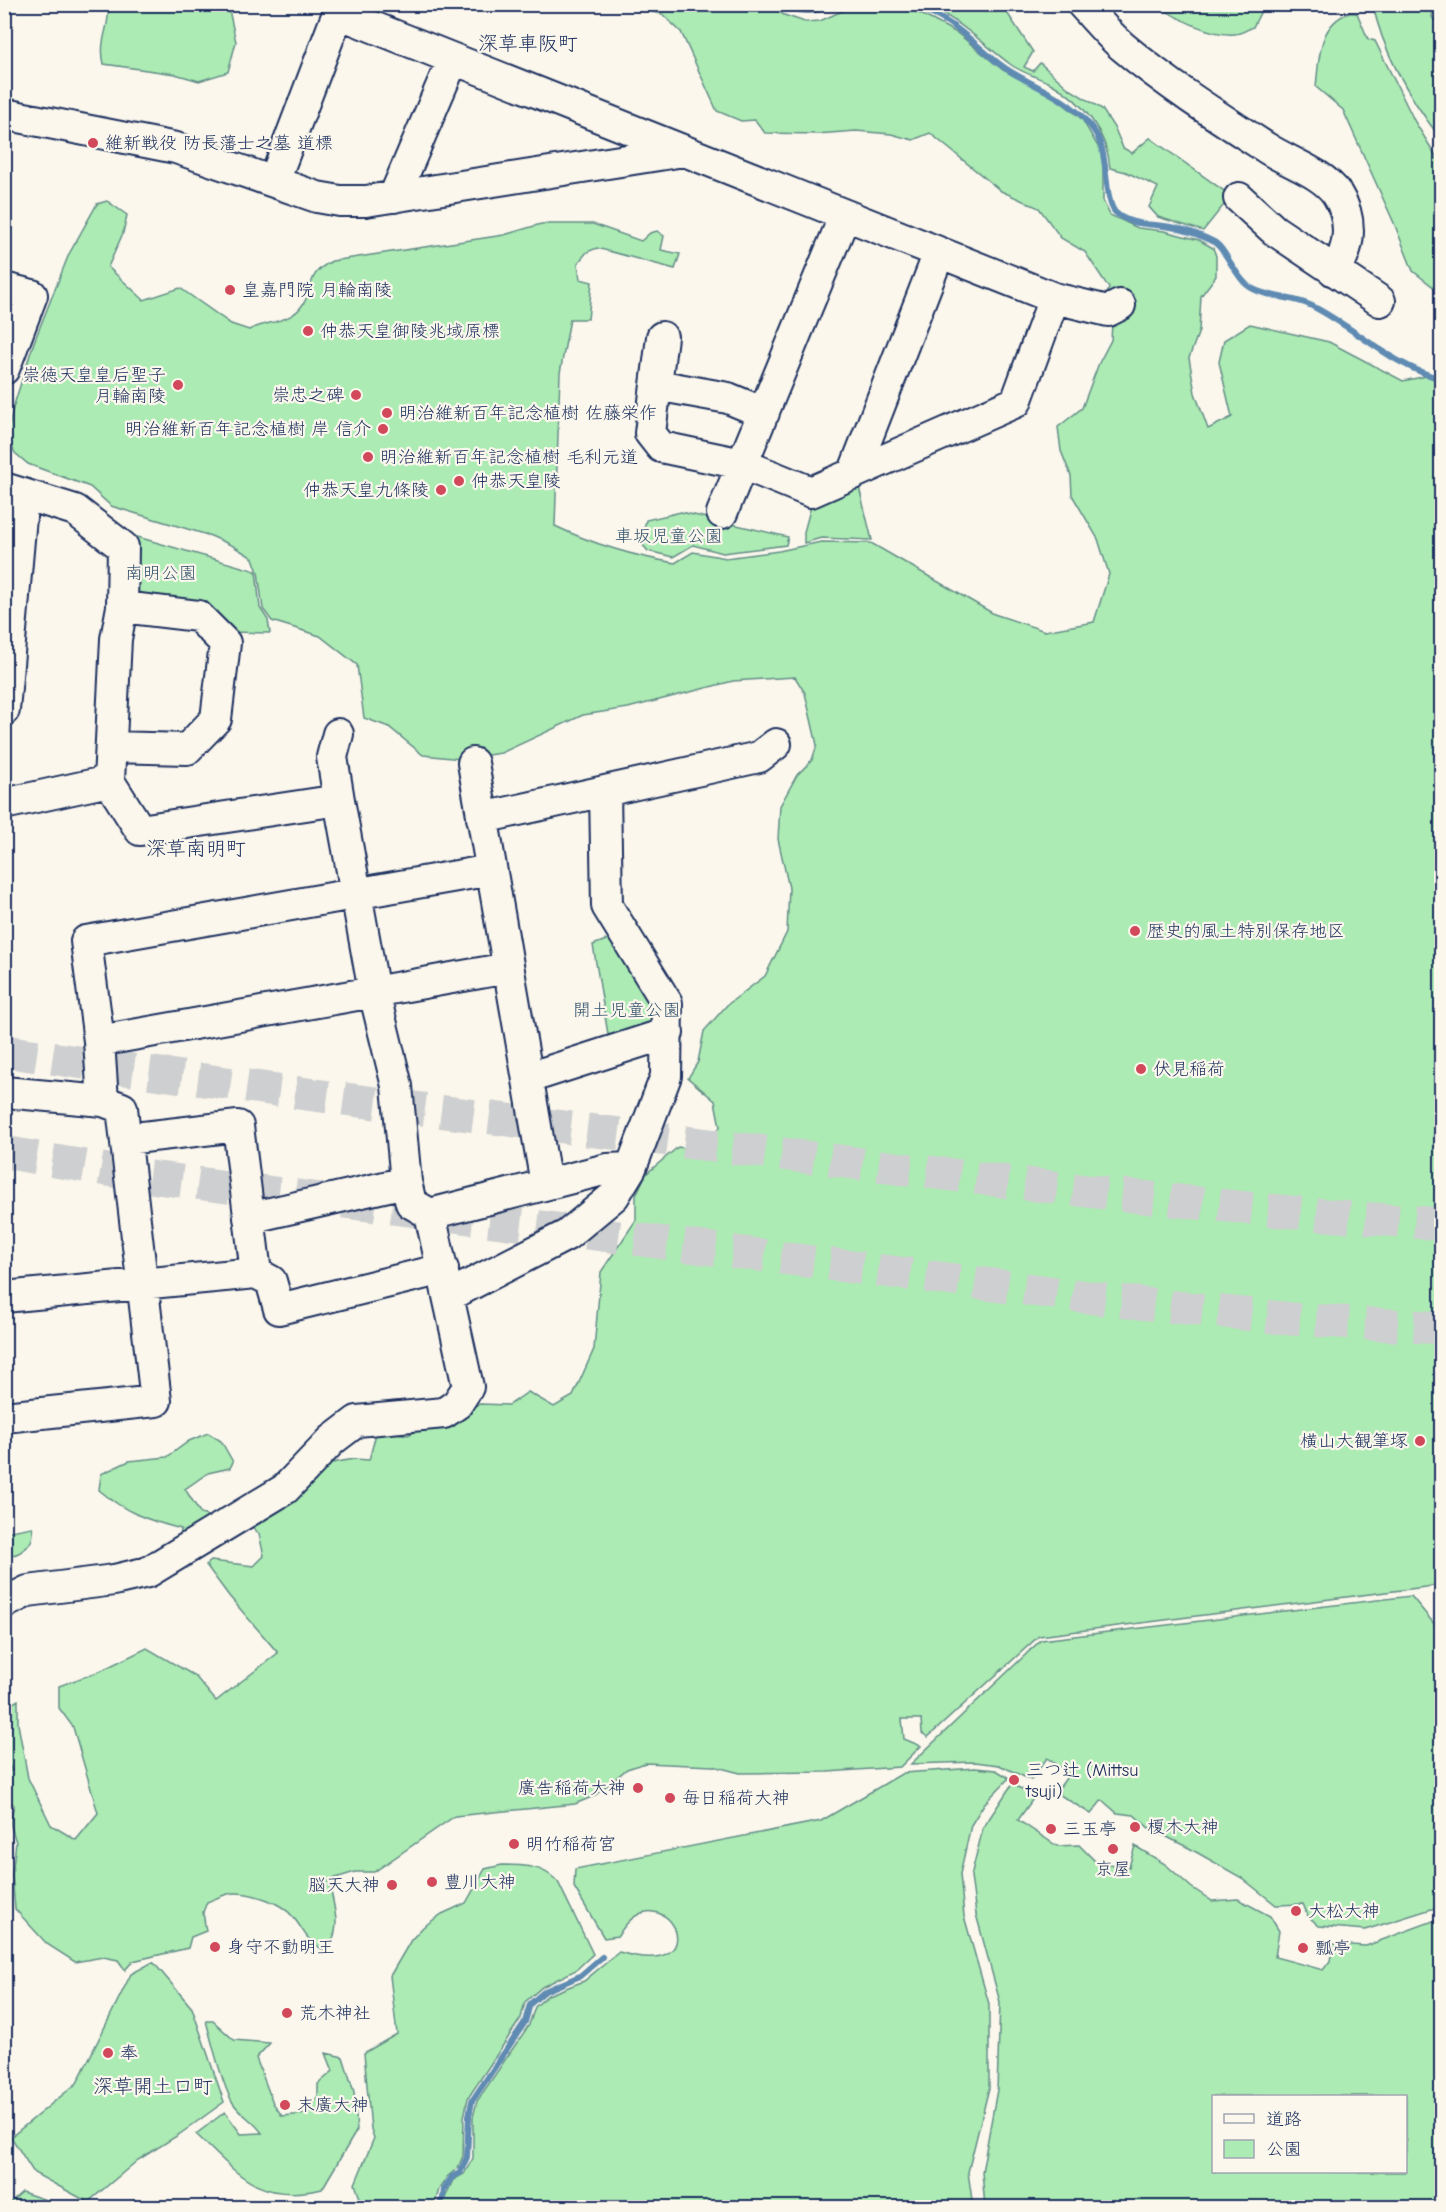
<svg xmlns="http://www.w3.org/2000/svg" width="1446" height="2212" viewBox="0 0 1446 2212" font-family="'Comic Neue','Klee One',sans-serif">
  <rect width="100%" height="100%" fill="#fbf7ec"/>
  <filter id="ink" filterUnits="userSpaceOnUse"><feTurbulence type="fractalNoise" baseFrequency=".0167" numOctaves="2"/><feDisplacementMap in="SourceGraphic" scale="12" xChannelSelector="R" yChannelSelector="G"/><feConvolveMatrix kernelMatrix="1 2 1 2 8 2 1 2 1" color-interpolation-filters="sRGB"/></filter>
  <g filter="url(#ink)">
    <!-- green -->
    <path fill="#acebb3" stroke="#648d88" stroke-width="1.5" fill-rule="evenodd" d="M108,5H228L236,42L228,72L199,81L175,74L104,64C98,39 111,27 108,5Z
      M619,5H768L784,15L805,22L820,21L853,6L917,12L957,33L1003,70L1056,98L1082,119L1100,150L1103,160V201L1110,215L1138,228L1164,231L1199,240L1213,248L1216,256V276L1201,296L1199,331L1189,358L1195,393L1208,429L1232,417L1219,362L1224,340L1250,324L1329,342L1403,381L1441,373V1585L1039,1636L928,1737L922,1733L921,1719H902L904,1739L921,1746L900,1767L827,1772L740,1773L713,1766L645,1763L627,1769L594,1796L575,1804L455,1816L374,1872H355L329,1880C333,1908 344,1927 326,1951C304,1939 308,1936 294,1918C282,1902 253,1893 234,1893C226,1893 215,1899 207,1902L203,1912L206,1931L191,1937L188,1948L133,1961L125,1970L118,1960L103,1957L75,1962L47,1944L15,1909L12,1875L16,1842L10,1823L14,1805L4,1796L5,1773L12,1770L5,1760V1708L18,1700V1724L28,1778L51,1825L76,1840L98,1813L73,1727L59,1708V1686L100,1671L147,1648L195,1676L216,1701L278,1653L229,1596L206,1565L211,1561L254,1566L264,1556L259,1534L252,1526L308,1488L326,1464L354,1459L369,1460L377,1430L408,1435L463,1409L480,1404L509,1405L528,1392L554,1407L573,1396L594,1349L601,1272L636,1220V1195L646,1174L678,1147L701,1151L720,1127L715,1101L688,1078L698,1062L704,1031L727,1005L765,976L787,932L789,888L778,839L780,806L797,775L812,760L817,745L805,693L795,677L733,681L628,708L583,715L501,753L461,759L423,755L389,727L364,718L357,665L320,636L272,621L263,609L258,572L253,558L233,546L211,536L111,506L90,487L28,464L15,453L7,437L13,408L34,342L69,254L97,204L107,201L127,215L123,233L108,267L144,300L180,288L231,324L249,330C266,321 289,323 301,307C317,287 303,276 332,261L504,235L541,224H593L641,241L650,233L657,231L664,236L661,250L680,254L675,269L597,248L587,252L578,263L580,279L592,282L588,319H570L560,373L555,526C593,544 633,556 675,563L693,552L726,558L779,551L821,542L871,543L994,614L1045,631L1094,622L1109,574L1098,539L1072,495L1071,476L1061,451L1058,427L1082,408L1099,363L1111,340L1113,307L1106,297L1109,288L1085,252L1061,238L1039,208L1001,191L930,133L913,140L891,134L856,131L817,134L765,133L755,120L741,121L717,111L681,32L662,14Z
      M921,5H1002L1033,52L1024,67L1033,71L1040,63L1068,88L1102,109L1115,129L1123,148L1132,153L1150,138L1231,196L1203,231L1158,217L1149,207L1158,187L1126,172L1110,168C1107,133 1083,101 1052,84C1038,77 1022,73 1010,64C985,46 952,12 921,5Z
      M1157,5H1264L1253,27C1248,29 1241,34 1235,34C1210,36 1176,18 1157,5Z
      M1373,5H1434L1432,17L1441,29V139C1411,100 1383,53 1373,5Z
      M1349,13H1357L1368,39L1375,41L1415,122L1441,164V293L1413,271L1394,223L1343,110L1316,87C1319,60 1318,24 1349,13Z
      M857,479L872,540L821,538L804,543V532L814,495Z
      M681,512L788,537L786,545L723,553L693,545L673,557L648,551L641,543L646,520Z
      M134,536L256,571L260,608L268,620L270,633L230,632L138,599L131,588Z
      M614,937L649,1002L652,1033L610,1046L593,945Z
      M208,1433L221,1441L233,1462L230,1468L208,1473L185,1489L201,1514L210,1517L186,1538L180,1534L181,1529C147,1520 126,1513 99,1490L101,1474L129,1461L167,1457L189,1441Z
      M32,1527C37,1544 20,1556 5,1556V1532Z
      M1411,1596L1441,1632V1906L1365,1930L1319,1926L1308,1916L1303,1904L1276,1905L1242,1878L1189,1848L1149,1828L1134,1815L1117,1813L1102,1800L1091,1814L1060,1795L1059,1788L1069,1774L1047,1758L1031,1780L999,1765L975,1762L911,1764L1041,1640Z
      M975,1768L996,1770L1009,1778L984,1804L971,1825L960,1874L964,1916L989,2004V2088L968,2172L973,2207H441L453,2180L464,2174L473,2158V2117L477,2101L529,2025L535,2007L548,1995L584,1981L619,1952C724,1983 662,1862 618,1936L604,1938L574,1887L575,1869L821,1821L903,1773Z
      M1012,1784L1035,1796L1018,1820L1057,1846L1079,1845L1096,1862L1129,1867L1135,1846L1165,1864L1191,1887L1212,1901L1238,1899L1270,1916L1279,1931L1275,1957L1323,1970L1330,1961L1333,1944L1366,1946L1441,1918V2207H985L982,2172L997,2090L1000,2002L976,1914L971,1876L983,1828ZM1214,2096H1406V2172H1214Z
      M502,1865C523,1865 543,1865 558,1882L593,1954L576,1970L542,1987L525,2002L521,2018L468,2098L464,2117L463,2156L458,2168L447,2177L439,2189L434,2207H363L355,2184L374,2138L371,2129L364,2053L397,2034L390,1976L411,1940L423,1927L442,1914L466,1903L485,1869Z
      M153,1962L192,2008L224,2102L180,2134L138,2160L88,2202L34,2173L11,2137L77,2083L131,1974Z
      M206,2021H213L234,2040L270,2043L256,2058L273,2103L282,2116L306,2114L318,2097V2084L333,2071L326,2053L343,2057L354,2092L357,2130L322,2189C258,2204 238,2174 196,2134L225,2112L241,2134L262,2133C253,2120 242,2116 233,2103C222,2086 212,2042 206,2021Z
      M22,2192L67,2207H5Z"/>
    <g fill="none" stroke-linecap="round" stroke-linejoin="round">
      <!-- stream -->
      <path stroke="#5e8bb3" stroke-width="6" d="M782,4C801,15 819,11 839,4
        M892,4C906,7 920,8 932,14C960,26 981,51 1005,68C1038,90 1074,98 1096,134C1109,156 1104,200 1115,212C1130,227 1156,223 1176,228C1189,231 1202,236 1214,242C1225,248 1234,274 1247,285C1263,298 1293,296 1312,306C1356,328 1393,367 1442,379
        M438,2208L443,2198L444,2189L452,2177L460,2173L467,2157L469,2116L472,2101L525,2022L530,2004L545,1991L580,1976L602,1957"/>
      <!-- highway-tunnel -->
      <path stroke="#cecfd0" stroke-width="33" stroke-dasharray="33 16" stroke-linecap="butt" d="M4,1051C247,1088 490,1118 733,1148C969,1177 1204,1208 1442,1224
        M4,1152L142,1176L1118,1301L1292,1319L1442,1328"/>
      <!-- minor casing -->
      <g stroke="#1b2f5e" stroke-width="34">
        <path id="minor" d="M1082,4C1095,18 1108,34 1123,47C1167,84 1217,116 1265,147C1287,162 1322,172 1337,194C1353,219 1351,249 1334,271
          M4,114L176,148L317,197L340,201H366L684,151
          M274,181L338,13L1054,298L1108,311L1120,305
          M394,197L453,59
          M1239,198L1274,230L1380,301
          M4,288L32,295L4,369
          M662,337L650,433L661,447L742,464L811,492L1016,402L1054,298
          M656,385L728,398L764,413
          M853,474L939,253
          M4,488L75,510L123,547L122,607L116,639L109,781L140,830L339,800L374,992L397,1086L406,1182L411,1203L430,1214L607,1169L631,1168
          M722,513L845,215
          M4,710L23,494
          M338,734L332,757L339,800
          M111,747L187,749L216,719L225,643L198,616L122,607
          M473,763L546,1184
          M4,804L109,781
          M482,818L759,757L776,744
          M99,1041L86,941L491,870
          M528,1078L668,1033
          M4,1092L103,1101L122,1108L156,1401L4,1417
          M103,1101L99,1041L508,968
          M126,1139L238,1126L256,1273
          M249,1218L406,1182
          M450,1295L567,1235L614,1196L631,1168L666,1076L667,1003L607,906L605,791
          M4,1297L256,1273L271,1281L279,1309L443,1269
          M4,1603L28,1591L114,1580L148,1572L285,1489L332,1440L357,1421L444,1413L457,1404L468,1387L430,1214"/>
      </g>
      <!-- minor -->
      <use href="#minor" stroke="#fbf7ec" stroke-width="30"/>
    </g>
  </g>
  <!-- markers -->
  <g fill="#d1495b" stroke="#fbf7ec" stroke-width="2">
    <circle cx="93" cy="143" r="6"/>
    <circle cx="230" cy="290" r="6"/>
    <circle cx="308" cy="331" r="6"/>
    <circle cx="178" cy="385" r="6"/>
    <circle cx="356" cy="395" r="6"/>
    <circle cx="387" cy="413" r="6"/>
    <circle cx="383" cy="429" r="6"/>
    <circle cx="368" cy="457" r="6"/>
    <circle cx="459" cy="481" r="6"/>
    <circle cx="441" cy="490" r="6"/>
    <circle cx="1135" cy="931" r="6"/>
    <circle cx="1141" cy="1069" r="6"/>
    <circle cx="1420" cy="1441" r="6"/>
    <circle cx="1014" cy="1780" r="6"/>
    <circle cx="638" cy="1788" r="6"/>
    <circle cx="670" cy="1798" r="6"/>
    <circle cx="1135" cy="1827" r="6"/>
    <circle cx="1051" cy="1829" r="6"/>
    <circle cx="514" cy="1844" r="6"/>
    <circle cx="1113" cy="1849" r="6"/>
    <circle cx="432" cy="1882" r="6"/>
    <circle cx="392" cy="1885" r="6"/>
    <circle cx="1296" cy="1911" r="6"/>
    <circle cx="215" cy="1947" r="6"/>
    <circle cx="1303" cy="1948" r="6"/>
    <circle cx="287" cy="2013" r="6"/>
    <circle cx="108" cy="2053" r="6"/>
    <circle cx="285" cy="2105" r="6"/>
  </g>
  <g text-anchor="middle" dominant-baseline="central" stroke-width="4.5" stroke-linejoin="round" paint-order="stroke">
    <!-- poi labels -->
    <g font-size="18" fill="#1b2f5e" stroke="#fbf7ec" text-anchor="start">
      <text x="105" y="143">維新戦役 防長藩士之墓 道標</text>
      <text x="242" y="290">皇嘉門院 月輪南陵</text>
      <text x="320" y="331">仲恭天皇御陵兆域原標</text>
      <text x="166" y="375" text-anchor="end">崇徳天皇皇后聖子<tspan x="166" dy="21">月輪南陵</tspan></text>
      <text x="344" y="395" text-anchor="end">崇忠之碑</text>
      <text x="399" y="413">明治維新百年記念植樹 佐藤栄作</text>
      <text x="371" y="429" text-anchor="end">明治維新百年記念植樹 岸 信介</text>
      <text x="380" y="457">明治維新百年記念植樹 毛利元道</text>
      <text x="471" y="481">仲恭天皇陵</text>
      <text x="429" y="490" text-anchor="end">仲恭天皇九條陵</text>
      <text x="1147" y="931">歴史的風土特別保存地区</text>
      <text x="1153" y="1069">伏見稲荷</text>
      <text x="1408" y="1441" text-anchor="end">横山大観筆塚</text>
      <text x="1026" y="1770">三つ辻 (Mittsu<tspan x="1026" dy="21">tsuji)</tspan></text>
      <text x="626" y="1788" text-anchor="end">廣告稲荷大神</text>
      <text x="682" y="1798">毎日稲荷大神</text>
      <text x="1147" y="1827">榎木大神</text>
      <text x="1063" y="1829">三玉亭</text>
      <text x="526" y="1844">明竹稲荷宮</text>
      <text x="1113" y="1869" text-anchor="middle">京屋</text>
      <text x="444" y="1882">豊川大神</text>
      <text x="380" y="1885" text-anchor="end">脳天大神</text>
      <text x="1308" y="1911">大松大神</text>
      <text x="227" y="1947">身守不動明王</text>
      <text x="1315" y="1948">瓢亭</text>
      <text x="299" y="2013">荒木神社</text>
      <text x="120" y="2053">奉</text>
      <text x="297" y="2105">末廣大神</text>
    </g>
    <!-- park labels -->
    <g font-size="18" fill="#38556f" stroke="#fbf7ec">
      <text x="669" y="536">車坂児童公園</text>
      <text x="161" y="573">南明公園</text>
      <text x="627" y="1010">開土児童公園</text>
    </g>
    <!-- neighbourhood labels -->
    <g font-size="20" fill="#1b2f5e" stroke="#fbf7ec">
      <text x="528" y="43">深草車阪町</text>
      <text x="196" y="848">深草南明町</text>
      <text x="153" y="2086">深草開土口町</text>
    </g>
  </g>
  <!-- margin -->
  <rect width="1446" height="2212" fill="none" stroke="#fbf7ec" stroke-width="24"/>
  <rect x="12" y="12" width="1422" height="2188" fill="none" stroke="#1b2f5e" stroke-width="2" filter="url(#ink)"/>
  <!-- legend -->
  <rect x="1212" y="2095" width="195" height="78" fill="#fbf7ec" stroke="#a1a7b3" stroke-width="1.5"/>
  <rect x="1224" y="2114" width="30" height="9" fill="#fbf7ec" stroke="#a1a7b3" stroke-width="1.5"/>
  <text x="1266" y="2125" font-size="18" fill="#1b2f5e">道路</text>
  <rect x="1224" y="2140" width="30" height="18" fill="#acebb3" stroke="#a1a7b3" stroke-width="1.5"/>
  <text x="1266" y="2155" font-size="18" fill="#1b2f5e">公園</text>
</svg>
